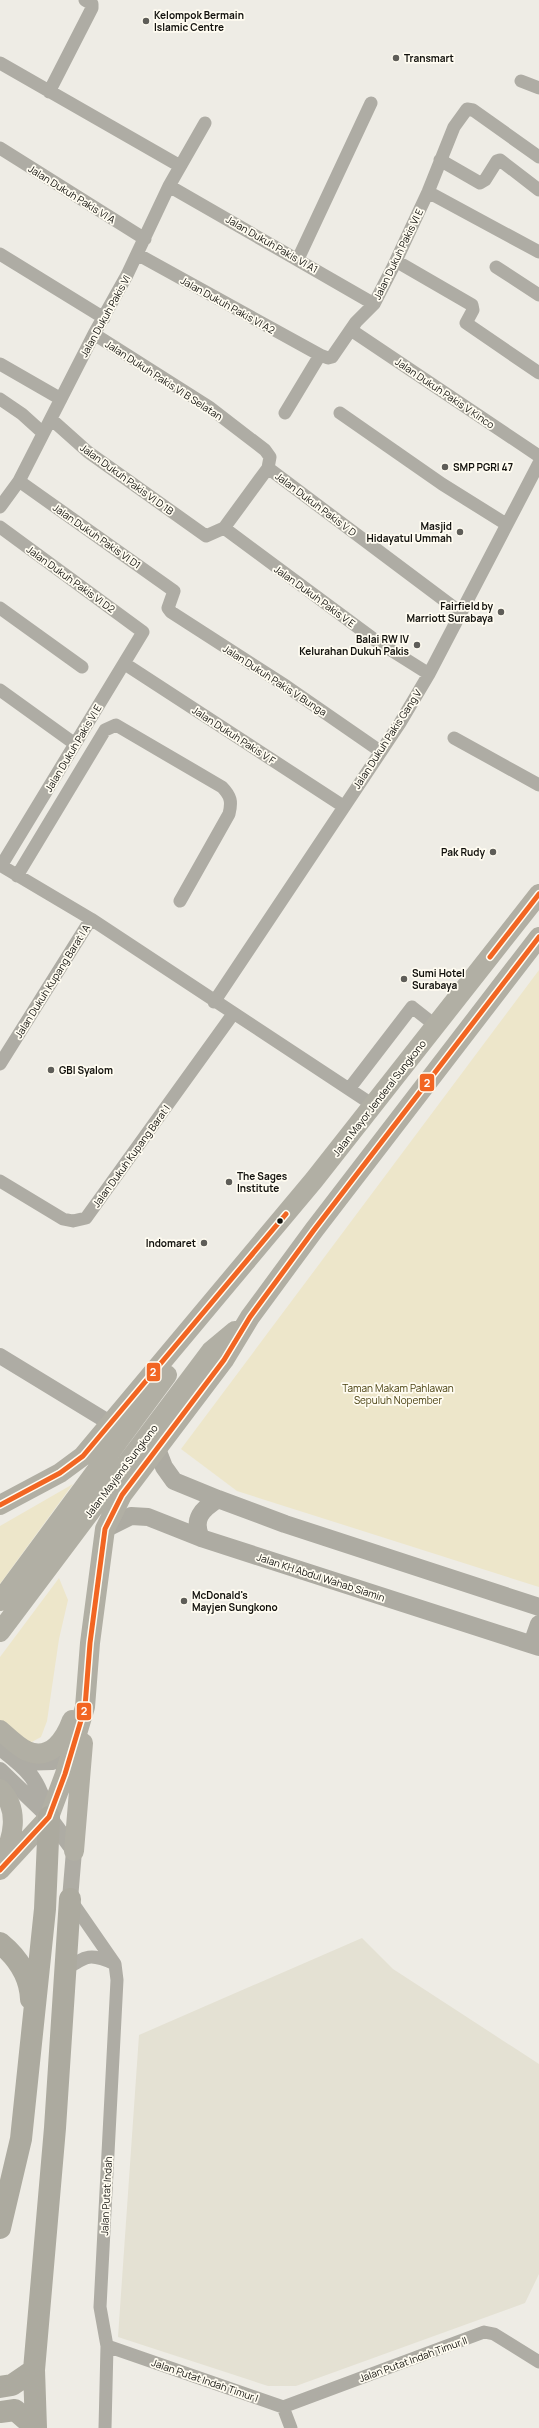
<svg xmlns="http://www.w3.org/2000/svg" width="539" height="2428" viewBox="0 0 539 2428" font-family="Manrope,sans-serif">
  <rect width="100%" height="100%" fill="#eeece5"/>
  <!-- built -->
  <path fill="#e4e1d3" d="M362,1938L393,1969L539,2064V2274L525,2303L296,2386H268L118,2337L139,2035Z"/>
  <!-- green -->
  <path fill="#ede6ca" d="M539,970V1587L237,1491L181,1449Z
    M73,1484L0,1584V1526Z
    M59,1578L68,1600L59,1639L47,1721L41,1737L28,1744L0,1727V1657Z"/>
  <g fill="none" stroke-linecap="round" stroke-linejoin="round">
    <!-- minor -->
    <path stroke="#aeaca4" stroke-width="13" d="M0,63L180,166
      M521,81L539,88
      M49,92L92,8V4L85,0
      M0,148L145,239
      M440,160L480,183L485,180L497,161L500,160L539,190
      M169,186L374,304
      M428,192L539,252
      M0,254L104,318
      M137,254L320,355
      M298,259L371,103
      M396,261L472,305L473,310L466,323L539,373
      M496,267L539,295
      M351,330L539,456
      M0,364L61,399
      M0,399L22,414L43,433
      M285,413L320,355L328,358L332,357L356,322L374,304L393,267L428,192L454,127L467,109L473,110L539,157
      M340,413L442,484L506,524
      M51,419L88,452L206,536L224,528L268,468L270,457L265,450L209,407L94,334
      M268,468L460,612
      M19,481L174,591L168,608L171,612L286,686L380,751
      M0,507L19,481L94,334L127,275L169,186L205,123
      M0,527L143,632L1,866
      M224,528L375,640L429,674
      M0,608L82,667
      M125,664L343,806
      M0,690L75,744
      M454,738L539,785
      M0,865L91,919L373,1105
      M17,876L105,730L116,725L222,787C231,796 232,802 229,814L180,901
      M214,1002L400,723L429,674L539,463
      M0,1064L91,919
      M349,1089L412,1007L436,1026
      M0,1181L63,1219L73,1221L86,1218L233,1014
      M70,1899L115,1964L117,1980L100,2307L107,2346L105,2428
      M65,1970C87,1955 90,1953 115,1964
      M107,2346L283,2407L291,2428
      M283,2407L484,2332L494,2334L539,2362"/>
    <!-- tertiary -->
    <path stroke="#aeaca4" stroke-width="16" d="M0,1356L110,1423
      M0,1748C33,1773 36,1778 49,1817
      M19,1763L52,1762L71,1757
      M0,1770L49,1817L74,1851L70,1899"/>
    <!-- secondary -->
    <path stroke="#adaba2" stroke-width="18" d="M157,1449L164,1467L174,1481L218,1499L285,1524L539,1607
      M105,1529L131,1516L148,1517L201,1538L539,1647
      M201,1538C192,1519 202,1509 218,1499
      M532,1644L539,1624"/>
    <!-- primary -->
    <path stroke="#b1afa4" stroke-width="20" d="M0,1505L60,1473L83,1456L314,1180L539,894
      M0,1601L167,1375
      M0,1632L211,1351L235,1331
      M0,1730C8,1737 18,1747 27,1751C51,1761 65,1739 72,1720
      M0,1789C20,1809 14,1840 0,1861
      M74,1851L83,1743
      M0,1870L49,1817L65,1774L85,1707L90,1643L105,1529L122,1495L224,1360L250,1317L314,1230L539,937"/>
    <!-- motorway -->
    <path stroke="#acaa9f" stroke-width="22" d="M0,1943C17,1957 30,1975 31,1999
      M0,2228L21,2139L45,1909L49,1817
      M0,2387L12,2385L34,2370
      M0,2412L15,2410L36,2428
      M36,2428L34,2370L55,2128L70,1899"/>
    <!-- bus-1 casing -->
    <g stroke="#fffcf1" stroke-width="8">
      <path id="bus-1" d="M490,957L539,894
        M0,1505L60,1473L83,1456L286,1214
        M0,1870L49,1817L65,1774L85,1707L90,1643L105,1529L122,1495L224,1360L250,1317L314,1230L539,937"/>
    </g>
    <!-- bus-1 -->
    <use href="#bus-1" stroke="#f26522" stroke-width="5"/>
  </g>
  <!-- markers -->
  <g fill="#5e5d58" stroke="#fffcf1" stroke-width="1.5">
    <circle cx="146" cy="21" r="4"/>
    <circle cx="396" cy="58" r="4"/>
    <circle cx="445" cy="467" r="4"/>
    <circle cx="460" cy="532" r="4"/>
    <circle cx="501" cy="612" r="4"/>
    <circle cx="417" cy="645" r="4"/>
    <circle cx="493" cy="852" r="4"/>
    <circle cx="404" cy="979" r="4"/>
    <circle cx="51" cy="1070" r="4"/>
    <circle cx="229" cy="1182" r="4"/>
    <circle cx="204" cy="1243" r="4"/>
    <circle cx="184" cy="1601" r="4"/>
  </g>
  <circle fill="#11100c" stroke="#fffcf1" stroke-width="1.5" cx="280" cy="1221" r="3.5"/>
  <g text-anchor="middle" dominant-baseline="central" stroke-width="3.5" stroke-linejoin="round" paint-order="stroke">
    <!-- poi labels -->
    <g font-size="10" font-weight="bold" fill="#11100c" stroke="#fffcf1" text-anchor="start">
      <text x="154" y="15">Kelompok Bermain<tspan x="154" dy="12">Islamic Centre</tspan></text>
      <text x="404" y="58">Transmart</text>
      <text x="453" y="467">SMP PGRI 47</text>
      <text x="452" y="526" text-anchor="end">Masjid<tspan x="452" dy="12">Hidayatul Ummah</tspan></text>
      <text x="493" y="606" text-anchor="end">Fairfield by<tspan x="493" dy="12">Marriott Surabaya</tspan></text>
      <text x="409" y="639" text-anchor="end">Balai RW IV<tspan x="409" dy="12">Kelurahan Dukuh Pakis</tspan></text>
      <text x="485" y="852" text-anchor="end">Pak Rudy</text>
      <text x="412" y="973">Sumi Hotel<tspan x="412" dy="12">Surabaya</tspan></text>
      <text x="59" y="1070">GBI Syalom</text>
      <text x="237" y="1176">The Sages<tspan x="237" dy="12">Institute</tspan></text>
      <text x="196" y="1243" text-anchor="end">Indomaret</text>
      <text x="192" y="1595">McDonald's<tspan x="192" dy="12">Mayjen Sungkono</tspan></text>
    </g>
    <!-- street labels -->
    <g font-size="10" fill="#11100c" stroke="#fffcf1">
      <text transform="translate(72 194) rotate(32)">Jalan Dukuh Pakis VI A</text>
      <text transform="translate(272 244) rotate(30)">Jalan Dukuh Pakis VI A1</text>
      <text transform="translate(398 254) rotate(-64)">Jalan Dukuh Pakis VI E</text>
      <text transform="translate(228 305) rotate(29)">Jalan Dukuh Pakis VI A2</text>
      <text transform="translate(105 316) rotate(-61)">Jalan Dukuh Pakis VI</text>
      <text transform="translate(164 380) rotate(33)">Jalan Dukuh Pakis VI B Selatan</text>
      <text transform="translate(445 393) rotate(34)">Jalan Dukuh Pakis V Kinco</text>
      <text transform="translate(127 479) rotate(36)">Jalan Dukuh Pakis VI D 1B</text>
      <text transform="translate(316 504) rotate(37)">Jalan Dukuh Pakis V D</text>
      <text transform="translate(97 536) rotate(35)">Jalan Dukuh Pakis VI D1</text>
      <text transform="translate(71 579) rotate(36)">Jalan Dukuh Pakis VI D2</text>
      <text transform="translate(315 596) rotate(36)">Jalan Dukuh Pakis V E</text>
      <text transform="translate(275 680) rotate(33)">Jalan Dukuh Pakis V Bunga</text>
      <text transform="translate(234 735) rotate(33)">Jalan Dukuh Pakis V F</text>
      <text transform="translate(387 739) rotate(-57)">Jalan Dukuh Pakis Gang V</text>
      <text transform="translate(73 748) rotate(-59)">Jalan Dukuh Pakis VI E</text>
      <text transform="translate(52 981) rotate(-58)">Jalan Dukuh Kupang Barat I A</text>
      <text transform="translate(379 1098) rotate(-52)">Jalan Mayor Jenderal Sungkono</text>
      <text transform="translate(131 1156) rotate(-54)">Jalan Dukuh Kupang Barat I</text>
      <text transform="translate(121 1471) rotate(-53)">Jalan Mayjend Sungkono</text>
      <text transform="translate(321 1577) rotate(18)">Jalan KH Abdul Wahab Siamin</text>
      <text transform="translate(106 2196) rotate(-87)">Jalan Putat Indah</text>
      <text transform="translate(413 2359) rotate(-20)">Jalan Putat Indah Timur II</text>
      <text transform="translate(205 2380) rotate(19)">Jalan Putat Indah Timur I</text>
    </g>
    <!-- park labels -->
    <g font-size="10" fill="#473e0d" stroke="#fffcf1">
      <text x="398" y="1388">Taman Makam Pahlawan<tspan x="398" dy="12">Sepuluh Nopember</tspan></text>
    </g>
  </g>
  <g stroke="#fffcf1" stroke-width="1.5">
    <rect x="419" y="1073" width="16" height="19" rx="4" fill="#f26522"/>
    <rect x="146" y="1362" width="15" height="20" rx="4" fill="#f26522"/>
    <rect x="76" y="1702" width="16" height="19" rx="4" fill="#f26522"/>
  </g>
  <g font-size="11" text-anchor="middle" font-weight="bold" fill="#fff">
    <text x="427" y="1087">2</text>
    <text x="153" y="1376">2</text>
    <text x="84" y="1715">2</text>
  </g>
</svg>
